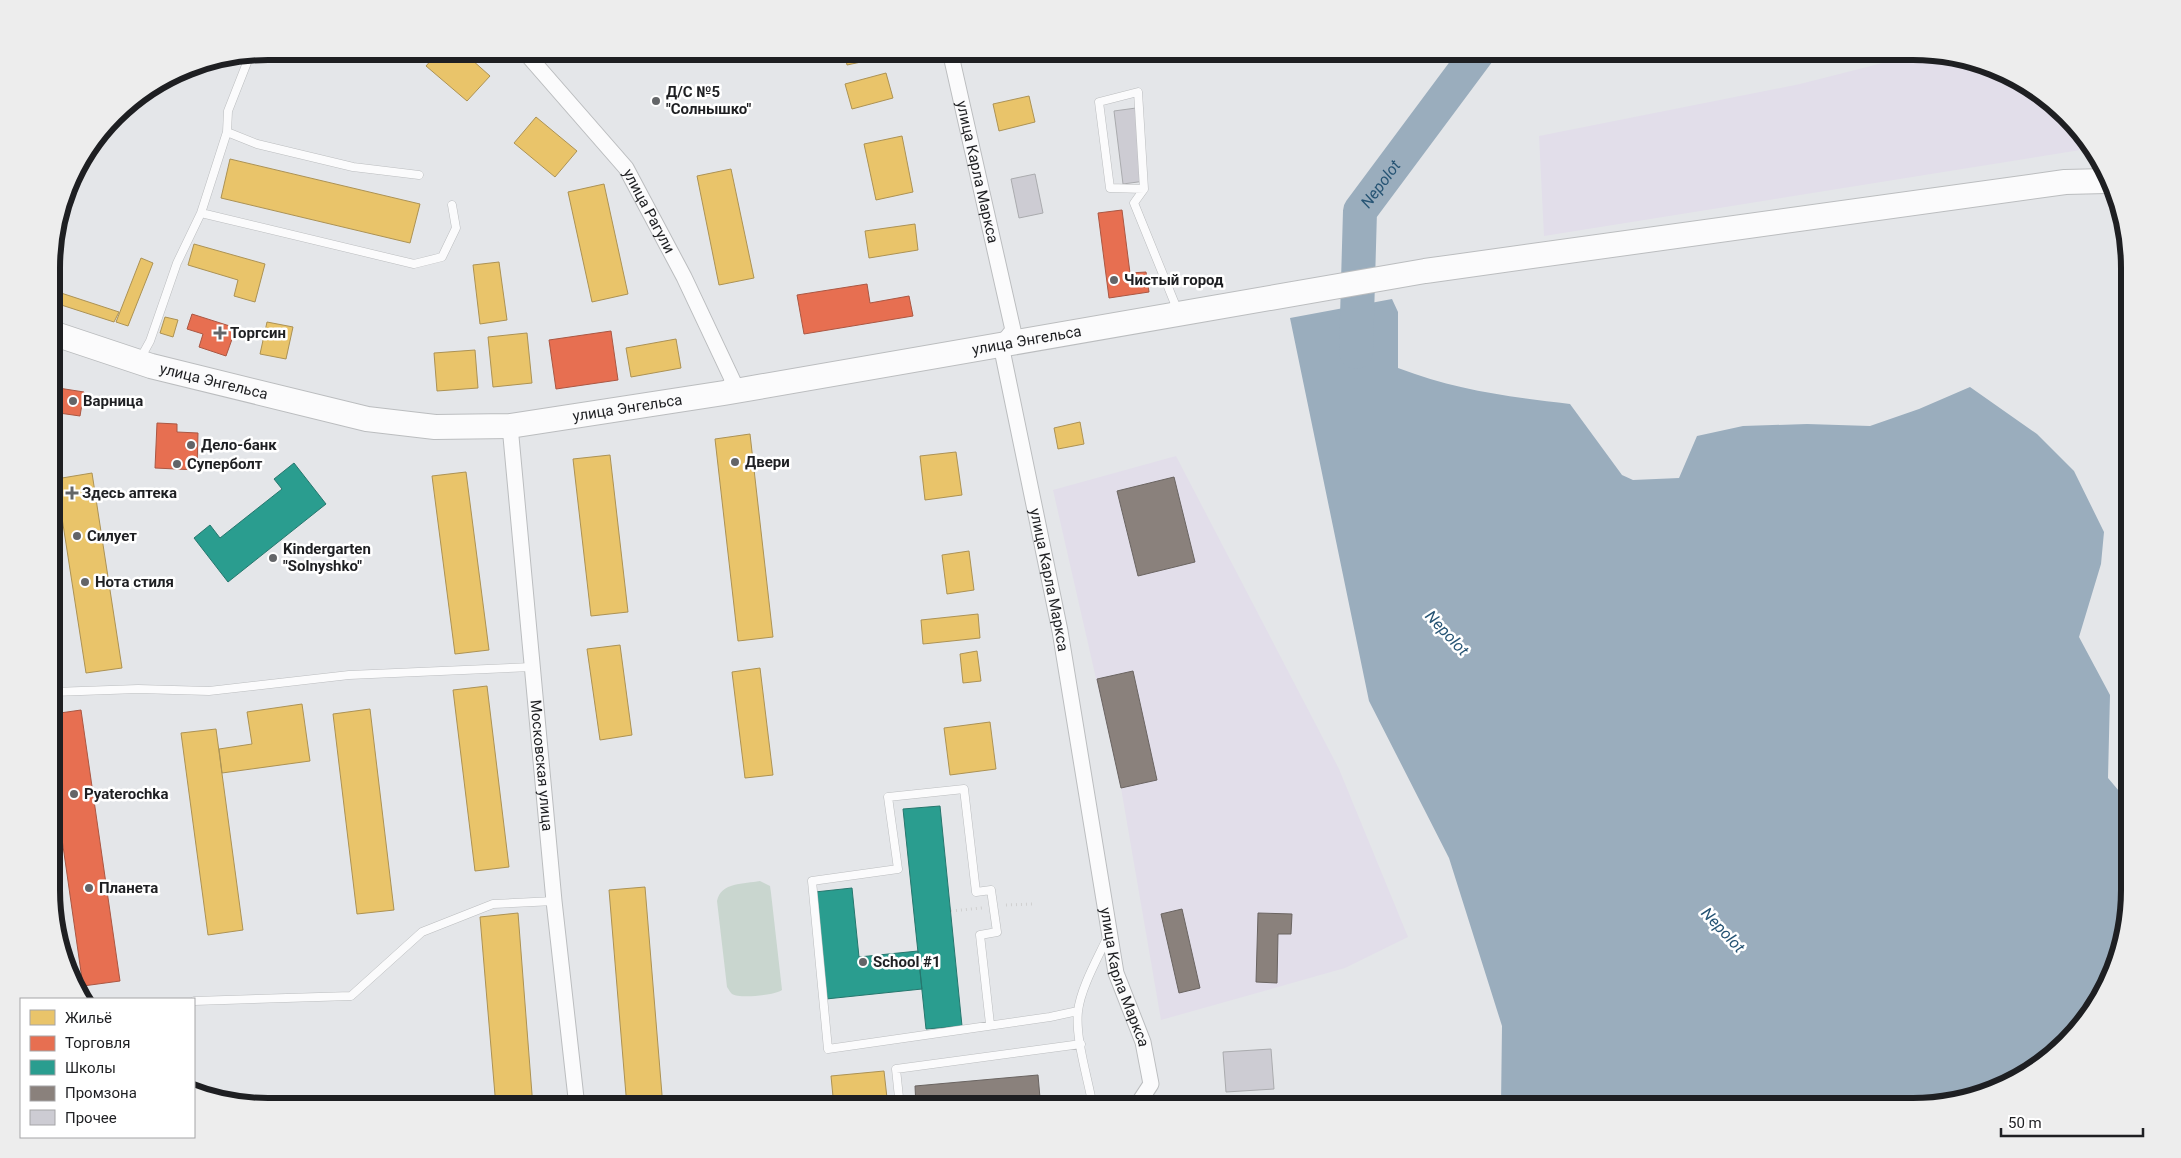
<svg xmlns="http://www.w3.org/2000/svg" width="2181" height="1158" viewBox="0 0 2181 1158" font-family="Roboto,sans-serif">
  <rect width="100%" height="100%" fill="#e4e6e9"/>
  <!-- industrial -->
  <path fill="#e2deea" d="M1922,53L2009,74L2056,105L2093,148L1544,236L1539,136L1800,84Z
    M1176,456L1339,769L1408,937L1345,968L1161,1020L1121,788L1053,490Z"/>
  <!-- green -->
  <path fill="#c9d6cf" d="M760,881L770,886L771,893L782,990C776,995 740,999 732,994C730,992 729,990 727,987L717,901C721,882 744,884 760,881Z"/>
  <!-- water -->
  <path fill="#9aadbd" d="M1392,299L1398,312V368C1456,390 1509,397 1570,404L1622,475L1633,480L1679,478L1697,436L1743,426L1807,424L1870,426L1919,409L1970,387L2037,434L2074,471L2104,532L2101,564L2079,637L2110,695L2108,778L2130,804V891L2107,986L2076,1033L2033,1070L1983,1095L1927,1106H1501L1502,1026L1449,858L1369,701L1290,318Z"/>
  <!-- homes -->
  <path fill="#e9c46a" stroke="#ac9254" d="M439,51H462L490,76L467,101L426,66Z
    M844,51H888L889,56L847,65Z
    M886,73L893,98L852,109L845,84Z
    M1029,96L1035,122L999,131L993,104Z
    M536,117L577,151L555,177L514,143Z
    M902,136L913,192L876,200L864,144Z
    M230,159L420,204L410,243L221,198Z
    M731,169L754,278L719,285L697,176Z
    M604,184L628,294L592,302L568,192Z
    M915,224L918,250L869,258L865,231Z
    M194,244L265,264L255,302L234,296L238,280L188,265Z
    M141,258L153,263L128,326L116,322Z
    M499,262L507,320L480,324L473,265Z
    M52,290L119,312L114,322L52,302Z
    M165,317L178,320L173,337L160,333Z
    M267,322L293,327L286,359L260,354Z
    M527,333L532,383L493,387L488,337Z
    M676,339L681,368L631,377L626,348Z
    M475,350L478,388L437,391L434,353Z
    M1080,422L1084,444L1058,449L1054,428Z
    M750,434L773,637L738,641L715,439Z
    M956,452L962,495L925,500L920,456Z
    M610,455L628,612L591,616L573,459Z
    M466,472L489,650L455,654L432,476Z
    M92,473L122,668L86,673L56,479Z
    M969,551L974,590L947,594L942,555Z
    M978,614L980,638L923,644L921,620Z
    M620,645L632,735L600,740L587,649Z
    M977,651L981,681L963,683L960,654Z
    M760,668L773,775L745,778L732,672Z
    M487,686L509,867L475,871L453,690Z
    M302,704L310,761L222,773L219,749L252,744L247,712Z
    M370,709L394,910L357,914L333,714Z
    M990,722L996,769L950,775L944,728Z
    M216,729L243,930L208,935L181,733Z
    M645,887L663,1107H627L609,890Z
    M518,913L533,1107H496L480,917Z
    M884,1071L888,1107H834L831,1076Z"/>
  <!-- shops -->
  <path fill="#e76f51" stroke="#ab5743" d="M1122,210L1130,273L1146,272L1149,292L1109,298L1098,213Z
    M867,284L870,303L909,296L913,316L804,334L797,295Z
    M192,314L236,328L226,356L199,347L203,334L187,329Z
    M611,331L618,380L556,389L549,340Z
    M52,387L84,392L80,416L52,412Z
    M157,423L177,424V432L198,433L197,470L155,468Z
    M81,710L120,981L83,986L53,776V714Z"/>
  <!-- schools -->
  <path fill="#2a9d8f" stroke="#26776e" d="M294,463L326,504L228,582L194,538L210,525L220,538L282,489L274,479Z
    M940,806L962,1026L926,1029L903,809Z
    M852,888L859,957L918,951L922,989L826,999L815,892Z"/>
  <!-- industry -->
  <path fill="#8a817c" stroke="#6a6461" d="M1174,477L1195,562L1138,576L1117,491Z
    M1133,671L1157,780L1121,788L1097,679Z
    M1182,909L1200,988L1179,993L1161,914Z
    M1258,913L1292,914L1291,934H1278L1277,983L1256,982Z
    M1038,1075L1040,1098L944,1107H916L915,1086Z"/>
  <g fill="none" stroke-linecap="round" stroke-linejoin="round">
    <!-- river -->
    <path stroke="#9aadbd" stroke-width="34" id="s1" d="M1356,352L1360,211L1479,51"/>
  </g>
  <!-- building -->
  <path fill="#cdccd3" stroke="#aaabae" d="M1136,108L1145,181L1123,184L1114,111Z
    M1035,174L1043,213L1019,218L1011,179Z
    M1271,1049L1274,1089L1226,1092L1223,1052Z"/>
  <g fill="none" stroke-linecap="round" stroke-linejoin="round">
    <!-- lane casing -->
    <g stroke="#bbbdbf" stroke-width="9">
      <path id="lane" d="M227,132L257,144L353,167L419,175
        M1144,189L1110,188L1099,102L1138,92L1144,189L1134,203L1175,304L1170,309
        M201,213L414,264L442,257L456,228L452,205
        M140,359L150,341L177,263L201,213L227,132L228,111L250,55
        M53,692L138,689L209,691L349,675L532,667
        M194,1001L351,996L422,932L493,904L554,901
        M990,1024L980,935L997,932L991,890L976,892L964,789L888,797L898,869L812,881L828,1049L1050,1017L1078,1011
        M900,1107L896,1069L1081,1044
        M1093,1107C1088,1078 1075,1039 1078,1011C1081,987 1098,958 1108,936"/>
    </g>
    <!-- street casing -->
    <g stroke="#bbbdbf" stroke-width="17">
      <g id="street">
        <path id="s2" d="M524,51L626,168L684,277L733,381L724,393"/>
        <path id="s3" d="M950,51L1013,330L1001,345L1060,631L1116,973L1143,1042L1151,1084L1136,1107"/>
        <path id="s4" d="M510,426L554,901L577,1107"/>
      </g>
    </g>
    <!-- primary casing -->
    <g stroke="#bbbdbf" stroke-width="26">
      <g id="primary">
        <path id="s5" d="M52,333L151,366L367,419L435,427L510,426L724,393L1425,271L2065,182L2106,181"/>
      </g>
    </g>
    <!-- path -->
    <path stroke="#d0d0d0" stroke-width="3" stroke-dasharray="1 4" stroke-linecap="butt" d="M1006,905L1034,904
      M951,911L982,908"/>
    <!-- lane -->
    <use href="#lane" stroke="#fbfbfc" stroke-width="8"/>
    <!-- street -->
    <use href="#street" stroke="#fbfbfc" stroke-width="15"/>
    <!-- primary -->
    <use href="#primary" stroke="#fbfbfc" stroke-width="24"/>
  </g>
  <!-- markers -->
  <g fill="#636568" stroke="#fff" stroke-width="2">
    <circle cx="656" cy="101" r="5"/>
    <circle cx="1114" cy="280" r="5"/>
    <path d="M217.5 325.5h5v5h5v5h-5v5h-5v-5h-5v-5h5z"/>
    <circle cx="73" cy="401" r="5"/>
    <circle cx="191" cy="445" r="5"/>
    <circle cx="735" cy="462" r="5"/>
    <circle cx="177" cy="464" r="5"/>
    <path d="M69.5 485.5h5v5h5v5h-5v5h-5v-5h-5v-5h5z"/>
    <circle cx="77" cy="536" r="5"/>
    <circle cx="273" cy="558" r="5"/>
    <circle cx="85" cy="582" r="5"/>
    <circle cx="74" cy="794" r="5"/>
    <circle cx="89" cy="888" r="5"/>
    <circle cx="863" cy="962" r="5"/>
  </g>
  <g text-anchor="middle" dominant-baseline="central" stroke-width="5" stroke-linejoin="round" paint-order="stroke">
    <!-- poi labels -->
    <g font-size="15" font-weight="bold" fill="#1e1f22" stroke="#fff" text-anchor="start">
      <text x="666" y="92">Д/С №5<tspan x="666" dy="17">"Солнышко"</tspan></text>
      <text x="1124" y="280">Чистый город</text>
      <text x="230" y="333">Торгсин</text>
      <text x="83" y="401">Варница</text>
      <text x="201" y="445">Дело-банк</text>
      <text x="745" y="462">Двери</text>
      <text x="187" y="464">Суперболт</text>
      <text x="82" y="493">Здесь аптека</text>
      <text x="87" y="536">Силует</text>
      <text x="283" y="549">Kindergarten<tspan x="283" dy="17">"Solnyshko"</tspan></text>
      <text x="95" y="582">Нота стиля</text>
      <text x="84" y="794">Pyaterochka</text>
      <text x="99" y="888">Планета</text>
      <text x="873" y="962">School #1</text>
    </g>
    <!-- street labels -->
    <g font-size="15" fill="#1e1f22" stroke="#fff">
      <text stroke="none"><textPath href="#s3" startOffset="124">улица Карла Маркса</textPath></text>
      <text stroke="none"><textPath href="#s2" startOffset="204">улица Рагули</textPath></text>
      <text stroke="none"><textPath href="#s5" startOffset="994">улица Энгельса</textPath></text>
      <text stroke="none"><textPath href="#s5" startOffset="169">улица Энгельса</textPath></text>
      <text stroke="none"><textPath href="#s5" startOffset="589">улица Энгельса</textPath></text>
      <text stroke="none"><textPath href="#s3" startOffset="545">улица Карла Маркса</textPath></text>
      <text stroke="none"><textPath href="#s4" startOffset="341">Московская улица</textPath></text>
      <text stroke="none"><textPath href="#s3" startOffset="950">улица Карла Маркса</textPath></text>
    </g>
    <!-- water labels -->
    <g font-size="16" font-style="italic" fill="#265474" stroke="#fff">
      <text stroke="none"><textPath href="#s1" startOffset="175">Nepolot</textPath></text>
      <text transform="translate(1447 633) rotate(47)">Nepolot</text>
      <text transform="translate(1723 930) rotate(47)">Nepolot</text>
    </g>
  </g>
  <!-- crop -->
  <path d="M0 0H2181V1158H0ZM268 60H1913A208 208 0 0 1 2121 268V890A208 208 0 0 1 1913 1098H268A208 208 0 0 1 60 890V268A208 208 0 0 1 268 60Z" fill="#ededed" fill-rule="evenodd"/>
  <path fill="none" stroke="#1e1f22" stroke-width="6" d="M268 60H1913A208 208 0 0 1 2121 268V890A208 208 0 0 1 1913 1098H268A208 208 0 0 1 60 890V268A208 208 0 0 1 268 60Z"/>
  <!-- legend -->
  <rect x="20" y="998" width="175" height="140" fill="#ffffff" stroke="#a5a5a7"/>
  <rect x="30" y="1010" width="25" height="15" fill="#e9c46a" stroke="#a5a5a7"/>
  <text x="65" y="1023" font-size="15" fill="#1e1f22">Жильё</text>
  <rect x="30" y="1036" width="25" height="15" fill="#e76f51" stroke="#a5a5a7"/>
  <text x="65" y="1048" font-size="15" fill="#1e1f22">Торговля</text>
  <rect x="30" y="1060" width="25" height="15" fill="#2a9d8f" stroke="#a5a5a7"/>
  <text x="65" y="1073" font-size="15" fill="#1e1f22">Школы</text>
  <rect x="30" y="1086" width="25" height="15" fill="#8a817c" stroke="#a5a5a7"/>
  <text x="65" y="1098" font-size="15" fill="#1e1f22">Промзона</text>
  <rect x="30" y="1110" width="25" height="15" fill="#cdccd3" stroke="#a5a5a7"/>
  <text x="65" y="1123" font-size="15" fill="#1e1f22">Прочее</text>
  <!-- scale -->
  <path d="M2001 1128v8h142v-8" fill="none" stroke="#1e1f22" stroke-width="2.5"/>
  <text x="2008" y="1128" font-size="15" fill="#1e1f22" stroke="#ffffff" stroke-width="4" paint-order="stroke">50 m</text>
</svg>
